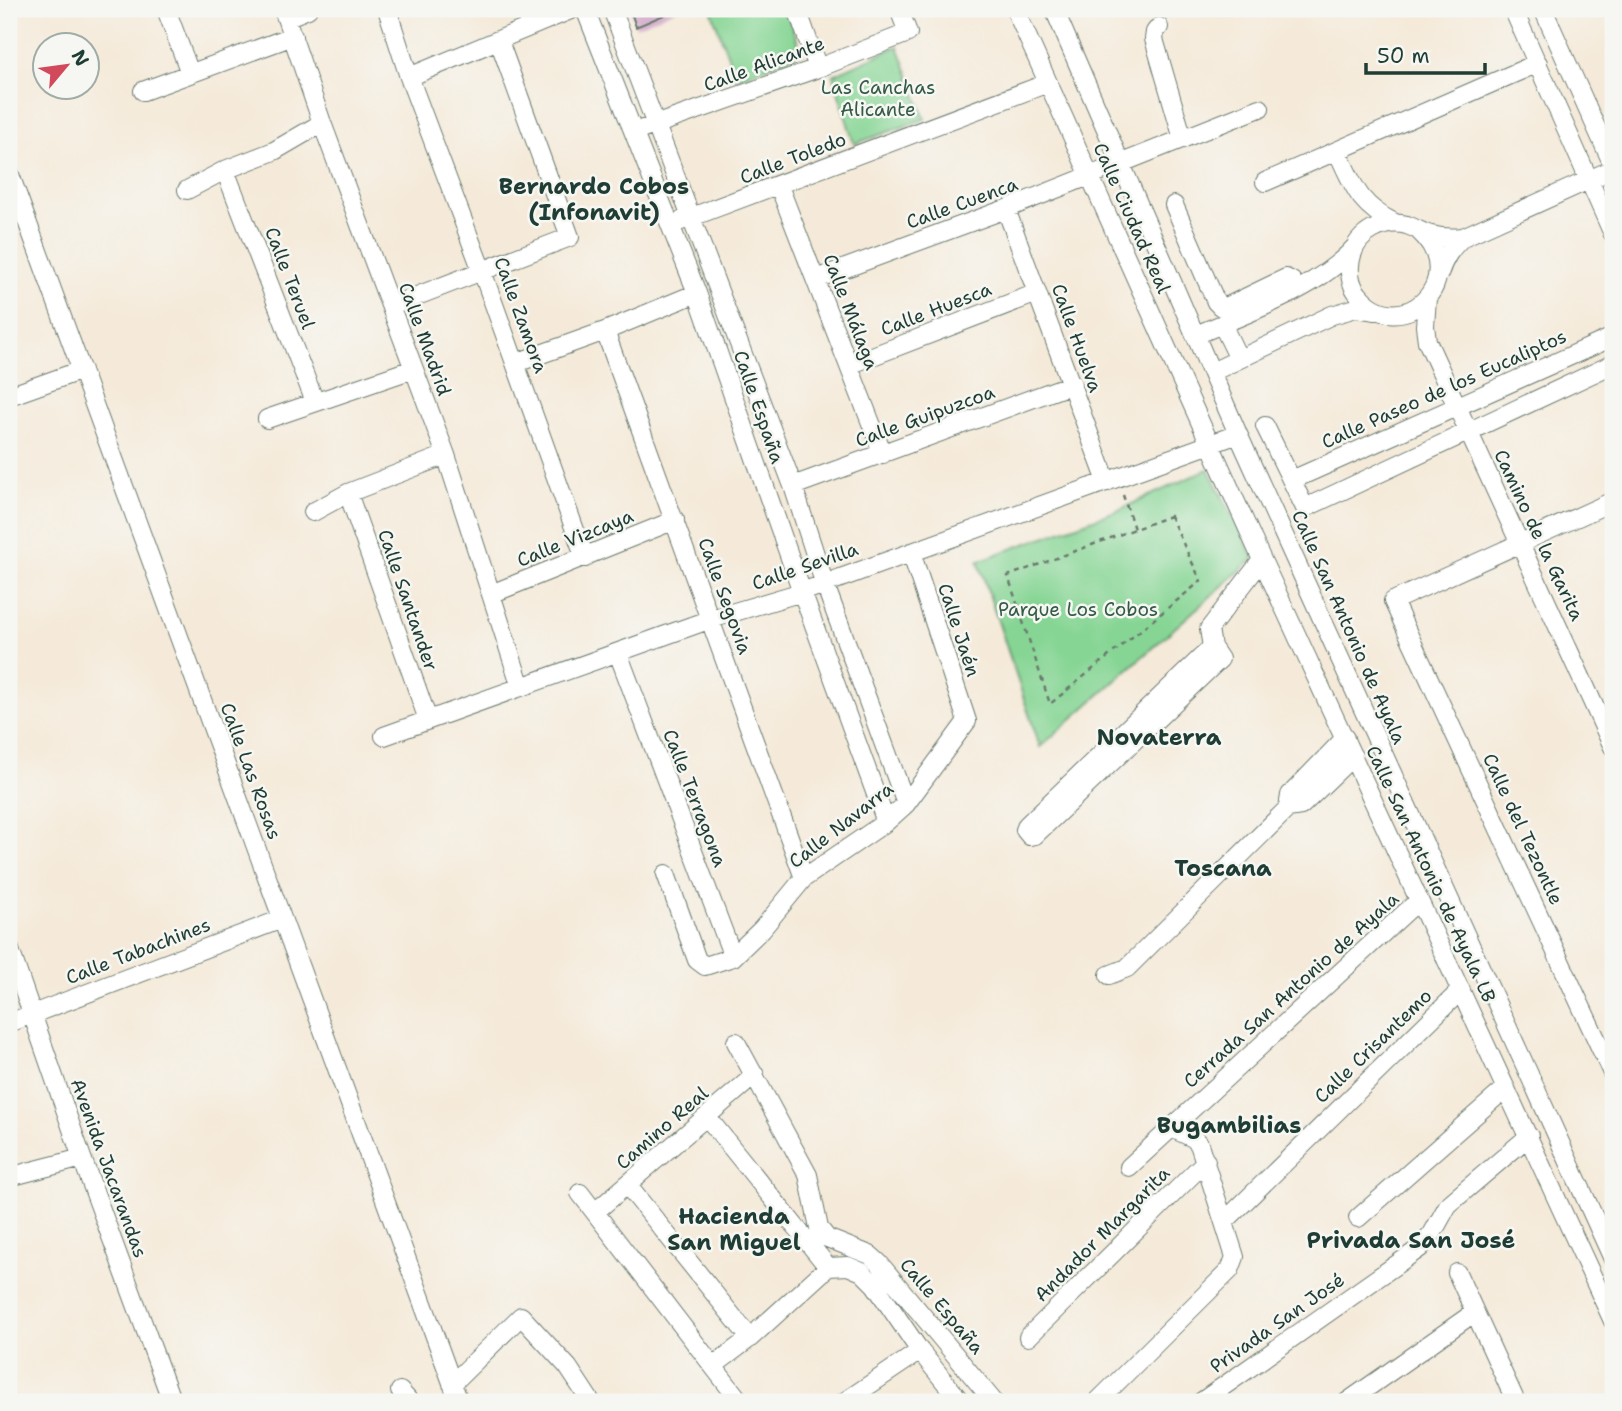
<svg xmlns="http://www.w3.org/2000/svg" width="1622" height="1411" viewBox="0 0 1622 1411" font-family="'Shantell Sans',sans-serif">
  <rect width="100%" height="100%" fill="#f6f6f2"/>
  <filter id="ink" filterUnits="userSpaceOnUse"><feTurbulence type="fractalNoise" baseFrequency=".0143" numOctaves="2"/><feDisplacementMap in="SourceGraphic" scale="14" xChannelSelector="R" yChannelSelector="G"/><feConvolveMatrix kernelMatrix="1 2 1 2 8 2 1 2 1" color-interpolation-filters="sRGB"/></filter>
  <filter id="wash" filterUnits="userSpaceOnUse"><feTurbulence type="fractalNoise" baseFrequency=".00686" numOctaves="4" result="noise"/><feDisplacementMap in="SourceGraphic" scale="28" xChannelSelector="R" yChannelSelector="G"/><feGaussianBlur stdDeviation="1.57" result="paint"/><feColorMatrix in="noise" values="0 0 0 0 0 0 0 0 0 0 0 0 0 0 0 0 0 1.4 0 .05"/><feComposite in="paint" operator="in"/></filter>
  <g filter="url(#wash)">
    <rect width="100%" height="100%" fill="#f5ead9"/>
    <!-- green -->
    <path fill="#86d594" stroke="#528964" stroke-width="2" d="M711,9H785L802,53L736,79Z
      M898,46L925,119L854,144L833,75Z
      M1208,469L1254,558L1040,747L978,561L1121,509Z"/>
    <g id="blocks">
      <!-- building -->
      <path fill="#d2a8c9" d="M630,9H678L636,27Z"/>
    </g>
  </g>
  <g filter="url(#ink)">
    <use href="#blocks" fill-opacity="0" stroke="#6a7a6e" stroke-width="2"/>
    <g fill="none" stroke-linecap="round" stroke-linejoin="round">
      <!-- minor casing -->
      <g stroke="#6a7a6e" stroke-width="20">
        <path id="minor" d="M166,9L190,73
          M283,9L322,123L446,455L521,687
          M387,9L409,77L482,271L585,558
          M585,9L697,293L802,592L886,822
          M612,9L793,486L824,582L906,804
          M797,9L818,68
          M1015,9L1262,560L1613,1321
          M1054,9L1238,434L1613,1259
          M1513,9L1613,234
          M1543,9L1613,165
          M286,18L308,9
          M1159,27L1155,32L1154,39L1183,139
          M409,77L573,9
          M143,91L293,36
          M643,129L818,68L908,33L899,9
          M1337,151C1354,186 1358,205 1395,223
          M225,170L315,402
          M9,172L459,1402
          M1265,182L1538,63
          M779,186L883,454
          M187,190L225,170L274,151L322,123
          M1174,205L1216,302L1221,307L1228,306L1286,278L1292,281L1297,290
          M1006,209L1107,482
          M681,221L1048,83
          M1419,231C1472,280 1400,346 1359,295C1349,284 1348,268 1352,255C1358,233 1384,219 1407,225C1415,228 1423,233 1431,235C1442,238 1453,238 1463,237
          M1439,274C1444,258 1451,248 1463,237L1613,169
          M816,279L1006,209L1260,108
          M1427,298L1425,326L1427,341L1613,747
          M391,306L570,237L499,41
          M1222,324L1239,359
          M605,331L804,878
          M1196,335C1247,313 1316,290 1354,248
          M516,363L605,331L697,293
          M849,365L1037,293
          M1212,372L1332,315L1356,308L1376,311
          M9,396L82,370
          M267,419L413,369
          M1265,426L1305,508L1613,364
          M1292,480L1613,337
          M793,486L1072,384
          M348,493L428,720
          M1613,501L1393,601L1613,1075
          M313,512L348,493L446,455
          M491,594L675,520
          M1212,647L1027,825L1025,830L1030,836L1035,835L1220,659L1212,647L1209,629L1262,560
          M618,653L733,957
          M384,736L711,619L802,592L1238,434
          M1288,808L1290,795L1345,738
          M666,874L697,960L705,966L733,957L762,929L804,878L886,822L906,804L967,721L911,552
          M9,947L82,1158L172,1402
          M1109,975L1127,968L1288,808L1301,806L1353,756
          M9,1023L282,919
          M736,1042L808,1175L819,1228L827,1238L870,1255L879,1263L994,1402
          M707,1117L828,1267
          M1129,1167L1419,900
          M9,1177L82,1158
          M628,1186L750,1338
          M580,1193L739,1400
          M595,1212L755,1075
          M1358,1218L1506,1088
          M1225,1221L1461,990
          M1457,1273L1516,1402
          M1028,1337L1206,1161
          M713,1366L750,1338L828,1267L848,1266L862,1272L875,1285L920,1351L961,1402
          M452,1384L521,1316L568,1367L591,1402
          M400,1391L410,1402
          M1098,1401L1230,1270L1235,1257L1199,1144L1193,1138L1171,1128
          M844,1402L920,1351
          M1201,1402L1420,1248L1432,1234L1448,1205L1529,1136
          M1347,1402L1475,1312"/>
      </g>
      <!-- path -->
      <path stroke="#6a7a6e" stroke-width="2.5" stroke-dasharray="5 5" stroke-linecap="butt" d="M1123,495L1134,529
        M1170,516L1201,581L1050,704L1008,576Z"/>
      <!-- minor -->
      <use href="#minor" stroke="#fff" stroke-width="18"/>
    </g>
  </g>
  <g text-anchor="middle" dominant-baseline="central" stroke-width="5" stroke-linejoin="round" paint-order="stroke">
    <!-- street labels -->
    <g font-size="19" fill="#1f3d34" stroke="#f6f6f2">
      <text transform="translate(764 64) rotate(-20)">Calle Alicante</text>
      <text transform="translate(793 158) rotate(-21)">Calle Toledo</text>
      <text transform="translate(962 203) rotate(-20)">Calle Cuenca</text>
      <text transform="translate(1132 218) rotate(66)">Calle Ciudad Real</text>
      <text transform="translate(290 278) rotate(69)">Calle Teruel</text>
      <text transform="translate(936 309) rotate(-21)">Calle Huesca</text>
      <text transform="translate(851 312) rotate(69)">Calle Málaga</text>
      <text transform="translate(521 315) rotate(70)">Calle Zamora</text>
      <text transform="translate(1077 338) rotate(70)">Calle Huelva</text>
      <text transform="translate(425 339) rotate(70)">Calle Madrid</text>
      <text transform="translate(1444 389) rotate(-24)">Calle Paseo de los Eucaliptos</text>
      <text transform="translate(759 407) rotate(71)">Calle España</text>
      <text transform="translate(925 416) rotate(-20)">Calle Guipuzcoa</text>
      <text transform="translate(1539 535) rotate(65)">Camino de la Garita</text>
      <text transform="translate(575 538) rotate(-22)">Calle Vizcaya</text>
      <text transform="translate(805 566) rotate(-19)">Calle Sevilla</text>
      <text transform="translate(725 596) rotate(70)">Calle Segovia</text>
      <text transform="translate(408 600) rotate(71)">Calle Santander</text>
      <text transform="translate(1349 627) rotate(66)">Calle San Antonio de Ayala</text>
      <text transform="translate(959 630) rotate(72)">Calle Jaén</text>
      <text transform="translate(251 771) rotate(70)">Calle Las Rosas</text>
      <text transform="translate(695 798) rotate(69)">Calle Terragona</text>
      <text transform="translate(841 825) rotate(-38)">Calle Navarra</text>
      <text transform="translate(1523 829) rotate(65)">Calle del Tezontle</text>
      <text transform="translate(1431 874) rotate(65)">Calle San Antonio de Ayala LB</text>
      <text transform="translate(138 951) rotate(-21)">Calle Tabachines</text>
      <text transform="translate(1291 990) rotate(-42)">Cerrada San Antonio de Ayala</text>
      <text transform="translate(1373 1046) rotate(-44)">Calle Crisantemo</text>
      <text transform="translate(662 1128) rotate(-41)">Camino Real</text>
      <text transform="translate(109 1168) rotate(70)">Avenida Jacarandas</text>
      <text transform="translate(1102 1234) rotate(-45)">Andador Margarita</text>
      <text transform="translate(942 1306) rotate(50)">Calle España</text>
      <text transform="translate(1277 1323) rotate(-35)">Privada San José</text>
    </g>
    <!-- park labels -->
    <g font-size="19" fill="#345b47" stroke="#f6f6f2">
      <text x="878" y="87">Las Canchas<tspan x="878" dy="22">Alicante</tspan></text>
      <text x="1078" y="609">Parque Los Cobos</text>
    </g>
    <!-- quarter labels -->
    <g font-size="23" font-weight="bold" fill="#1f3d34" stroke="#f6f6f2">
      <text x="594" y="186">Bernardo Cobos<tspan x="594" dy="26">(Infonavit)</tspan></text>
      <text x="1159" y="737">Novaterra</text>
      <text x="1223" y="868">Toscana</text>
      <text x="1229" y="1125">Bugambilias</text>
      <text x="734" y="1216">Hacienda<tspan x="734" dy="26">San Miguel</tspan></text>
      <text x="1411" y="1240">Privada San José</text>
    </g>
  </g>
  <!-- margin -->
  <rect width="1622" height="1411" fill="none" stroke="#f6f6f2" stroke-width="35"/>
  <!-- north arrow -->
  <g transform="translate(66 66) rotate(61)"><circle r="33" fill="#f6f6f2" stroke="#a0aca6" stroke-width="2"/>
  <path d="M0-5L12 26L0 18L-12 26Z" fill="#d1495b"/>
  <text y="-10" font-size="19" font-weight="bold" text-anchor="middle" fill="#1f3d34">N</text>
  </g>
  <!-- scale -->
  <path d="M1366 63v10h119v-10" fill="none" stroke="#1f3d34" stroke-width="3.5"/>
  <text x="1377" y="63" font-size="21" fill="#1f3d34" stroke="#f6f6f2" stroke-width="5" paint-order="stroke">50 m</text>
</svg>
